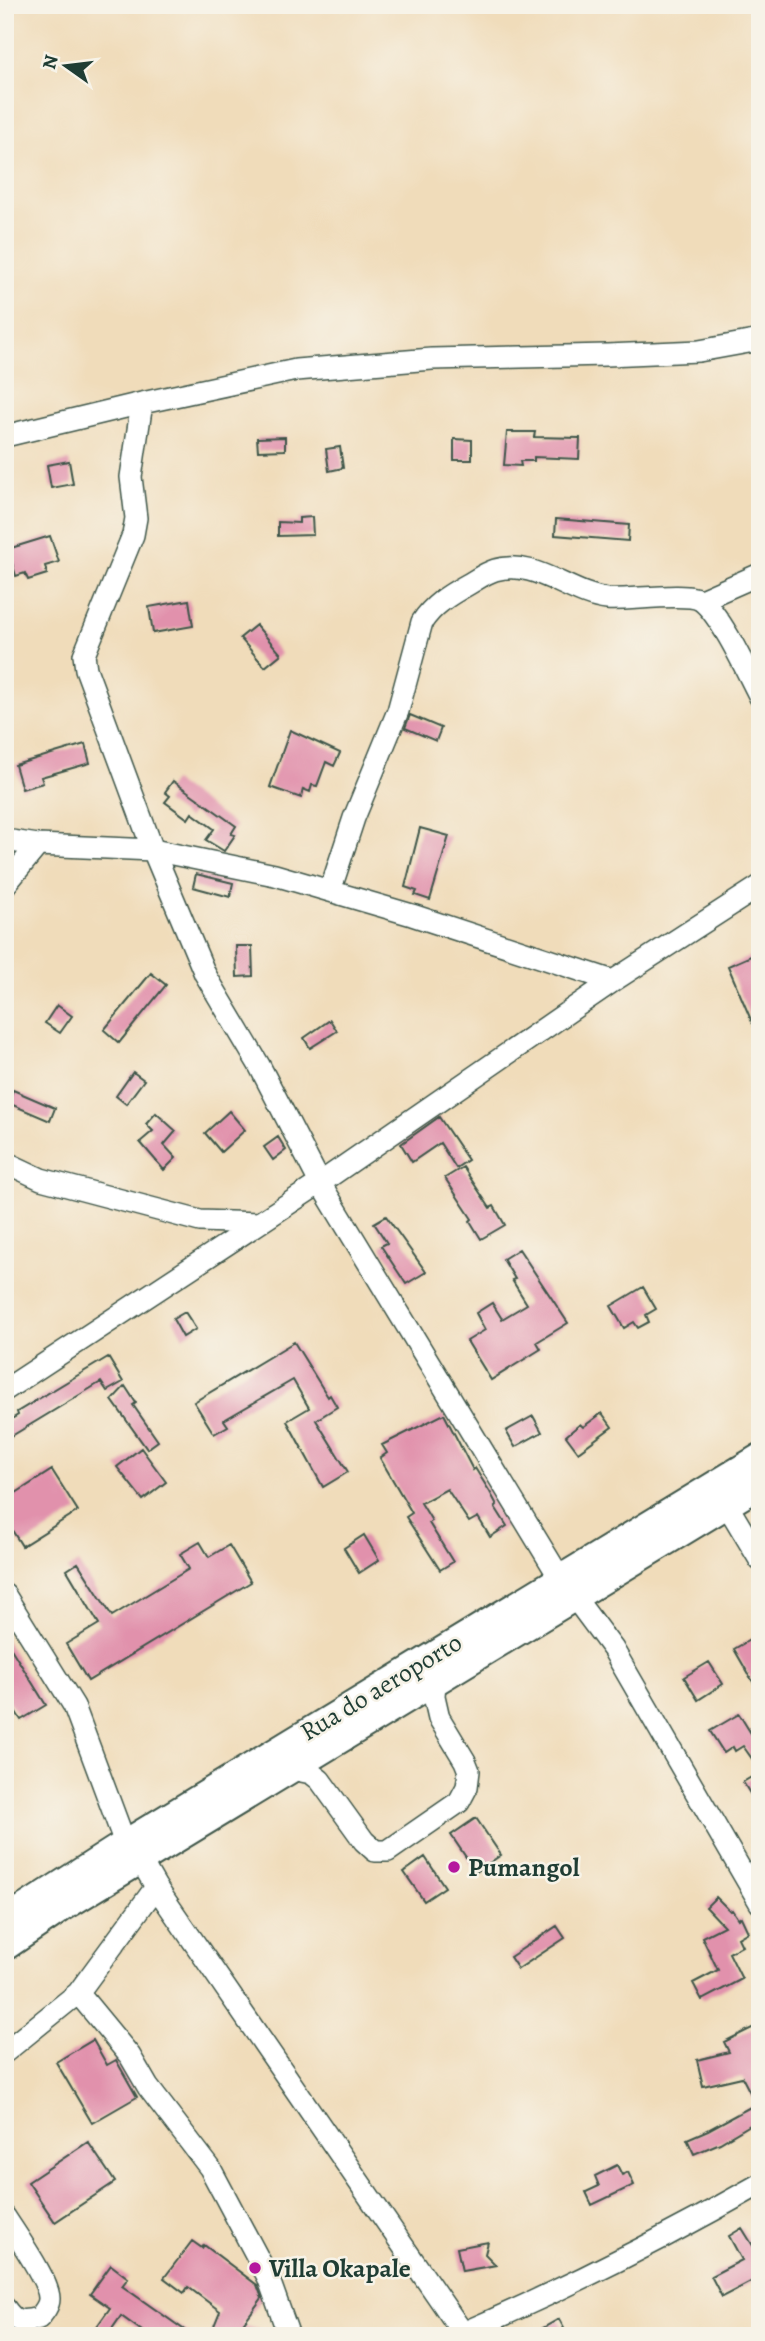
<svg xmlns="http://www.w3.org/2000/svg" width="765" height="2341" viewBox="0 0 765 2341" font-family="Alegreya,serif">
  <rect width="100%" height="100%" fill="#f7f3e8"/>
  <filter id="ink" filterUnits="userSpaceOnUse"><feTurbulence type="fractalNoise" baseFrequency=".0143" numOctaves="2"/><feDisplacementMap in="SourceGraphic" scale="14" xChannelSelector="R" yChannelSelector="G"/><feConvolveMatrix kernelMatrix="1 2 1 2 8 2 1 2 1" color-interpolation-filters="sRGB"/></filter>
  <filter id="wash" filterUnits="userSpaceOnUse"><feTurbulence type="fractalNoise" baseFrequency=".00686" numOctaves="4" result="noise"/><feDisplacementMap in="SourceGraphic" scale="28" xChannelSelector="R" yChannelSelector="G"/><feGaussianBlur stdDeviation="1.57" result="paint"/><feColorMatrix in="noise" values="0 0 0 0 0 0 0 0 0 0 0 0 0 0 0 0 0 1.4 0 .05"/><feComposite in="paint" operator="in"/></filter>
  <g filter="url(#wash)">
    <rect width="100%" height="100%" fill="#f0dcba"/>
    <g id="blocks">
      <!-- building -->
      <path fill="#e191ac" d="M507,432H535L534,437L580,438L579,459L534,457V461H520L521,466L504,465Z
        M285,437V450L258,451L257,438Z
        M454,439L472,440V460H454Z
        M340,447L343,468L329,471L326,449Z
        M69,461L73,484L51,488L47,465Z
        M312,517L313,535L278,536V522L299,523V518Z
        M556,519L629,525L628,541L555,535Z
        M50,536L59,562L45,566L47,574L28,580L25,573L16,576L8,549Z
        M189,600L193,626L153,633L149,607Z
        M256,625L281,654L265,667L240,638Z
        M410,715L441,728L436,741L405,728Z
        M290,730L340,753L334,766L326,762L317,786L312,785L310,792L303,789L301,798L270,787Z
        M85,744L90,763L41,777L43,783L22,789L15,765Z
        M173,781L236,826L231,834L235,835L224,851L206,840L214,829L192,813L188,819L165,802L170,796L165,792Z
        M420,828L449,836L430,900L415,895L417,891L405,887Z
        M196,874L233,883L230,897L193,887Z
        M236,946H252L253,976L237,977Z
        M760,952V1041L728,966Z
        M151,973L166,985L119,1043L104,1030Z
        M57,1005L72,1016L60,1033L45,1023Z
        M330,1020L337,1031L310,1048L304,1038Z
        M133,1072L144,1080L126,1104L116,1096Z
        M13,1090L55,1108L50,1121L8,1103Z
        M229,1111L245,1130L221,1152L205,1133Z
        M156,1113L176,1131L164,1145L176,1158L164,1170L140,1142L153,1131L146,1124Z
        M439,1117L468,1160L456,1168L440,1143L412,1162L401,1144Z
        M278,1137L286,1150L273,1160L264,1147Z
        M463,1167L490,1208L494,1206L505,1225L481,1239L470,1221L472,1219L445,1178Z
        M386,1216L426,1272L406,1284L381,1246L387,1243L374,1223Z
        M519,1249L568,1323L537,1342L541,1349L491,1380L467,1341L485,1330L476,1313L492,1303L502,1319L527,1304L512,1280L515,1279L503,1259Z
        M643,1287L656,1309L646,1315L649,1322L638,1328L634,1322L624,1328L611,1306Z
        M185,1312L196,1329L183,1337L173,1319Z
        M294,1342L328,1397L330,1395L337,1407L316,1420L348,1472L323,1487L287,1421L309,1408L293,1380L224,1420L228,1426L214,1434L194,1402Z
        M108,1357L123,1382L107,1391L101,1382L5,1440V1423L18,1415L17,1412Z
        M125,1386L136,1403L133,1405L158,1441L147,1449L112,1400Z
        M602,1413L612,1427L578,1452L566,1436L580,1424L583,1427Z
        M444,1414L473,1470L475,1468L490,1492L497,1505L495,1507L507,1526L490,1537L478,1517L469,1522L447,1489L421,1503L432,1521L429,1523L453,1562L440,1570L406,1517L412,1513L380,1458L387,1453L382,1445Z
        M533,1416L542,1432L515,1447L506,1431Z
        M141,1448L166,1482L143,1500L117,1467Z
        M52,1470L78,1511L22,1546L5,1519V1500Z
        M364,1535L379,1560L359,1573L344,1548Z
        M200,1542L209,1557L229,1545L251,1582L88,1681L66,1644L99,1624L67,1570L78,1563L112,1616L189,1569L180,1554Z
        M760,1634V1694L734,1649Z
        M5,1639L46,1705L21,1720L5,1695Z
        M709,1662L723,1684L698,1700L684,1677Z
        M739,1714L760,1748V1770L743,1746L735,1751L733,1747L724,1753L710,1731Z
        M760,1772V1810L743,1782Z
        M476,1818L501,1855L476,1872L451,1835Z
        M425,1857L445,1887L424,1901L404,1872Z
        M716,1897L730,1911L732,1910L738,1919L741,1917L748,1932L738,1938L742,1946L729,1953L742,1979L702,2000L693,1983L718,1970L702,1937L724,1926L706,1907Z
        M557,1926L565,1938L518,1969L510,1957Z
        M760,2024V2119L720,2143L694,2154L687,2139L708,2130L756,2104L742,2077L703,2086L697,2060L729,2052L724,2042Z
        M93,2040L107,2065L116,2060L137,2097L92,2123L56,2062Z
        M88,2142L115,2182L55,2222L28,2182Z
        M617,2165L622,2175L628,2172L634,2185L592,2205L586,2192L599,2186L595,2176Z
        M742,2228L760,2257V2277L722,2297L711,2276L742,2260L729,2236Z
        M192,2241L202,2248L204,2245L257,2285L262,2298L242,2325L265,2331V2336H210L220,2311L188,2287L184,2293L164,2278Z
        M488,2242L485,2254L496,2265L462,2271L457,2248Z
        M111,2265L128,2278L122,2286L193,2336H149L121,2316L107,2336H90L110,2308L90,2294Z
        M559,2319L568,2336H529Z"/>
    </g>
  </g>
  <g filter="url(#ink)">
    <use href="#blocks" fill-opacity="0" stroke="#3e5548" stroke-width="2"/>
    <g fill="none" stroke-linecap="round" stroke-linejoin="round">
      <!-- minor casing -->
      <g stroke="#3e5548" stroke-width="24">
        <path id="minor" d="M142,403L131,477L136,518L133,535L84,655L86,669L153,850L205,974L259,1065L320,1183L560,1578L613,1649L760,1903
          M5,436L142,403L296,370L432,359L607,355L699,351L760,340
          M701,600L760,574
          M5,840L38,845L153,850L275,875L412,915L613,981
          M5,885L38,845
          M330,891L354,818L398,711L422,622C433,605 449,595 467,585C476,580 485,573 495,570C534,558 570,595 607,599C627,601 689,591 702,601C722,617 747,672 760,697
          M5,1162L41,1179L200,1221L259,1223
          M5,1390L320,1183L613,981L760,886
          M727,1505L760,1560
          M5,1595L74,1706L125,1843
          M292,1769L311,1773L320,1780L364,1841L375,1851H388L459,1802L467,1787L469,1771L465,1761L439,1718L434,1696L435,1683
          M141,1861L156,1887L465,2336
          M78,1993L130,2056L148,2087L210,2168L268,2277L289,2336
          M5,2052L78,1993L156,1887
          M5,2217C15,2233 50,2282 49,2299C49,2306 43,2313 39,2318C22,2322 15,2323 5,2308
          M463,2333C565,2289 664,2239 760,2184"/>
      </g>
      <!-- major casing -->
      <g stroke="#3e5548" stroke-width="30">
        <path id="major" d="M5,1920L125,1843L760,1457
          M5,1947L61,1909L760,1485"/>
      </g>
      <!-- minor -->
      <use href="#minor" stroke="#fff" stroke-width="21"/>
      <!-- major -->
      <use href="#major" stroke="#fff" stroke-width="26"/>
    </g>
  </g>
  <!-- markers -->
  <g fill="#b5179e" stroke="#f7f3e8" stroke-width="2.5">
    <circle cx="454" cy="1867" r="7"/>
    <circle cx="255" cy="2268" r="7"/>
  </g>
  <g text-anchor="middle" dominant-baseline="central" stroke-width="5" stroke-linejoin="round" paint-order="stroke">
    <!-- street labels -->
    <g font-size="26" fill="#1f3d34" stroke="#f7f3e8">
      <text transform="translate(381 1687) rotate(-31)">Rua do aeroporto</text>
    </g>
    <!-- poi labels -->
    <g font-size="26" font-weight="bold" fill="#1f3d34" stroke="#f7f3e8" text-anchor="start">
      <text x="468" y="1867">Pumangol</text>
      <text x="269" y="2268">Villa Okapale</text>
    </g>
  </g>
  <!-- margin -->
  <rect width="765" height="2341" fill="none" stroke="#f7f3e8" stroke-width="28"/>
  <!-- north arrow -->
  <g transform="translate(66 66) rotate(284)" stroke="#f7f3e8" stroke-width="5" paint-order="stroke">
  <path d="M0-5L12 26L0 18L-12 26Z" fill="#1f3d34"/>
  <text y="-10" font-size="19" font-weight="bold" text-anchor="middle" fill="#1f3d34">N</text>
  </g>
</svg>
